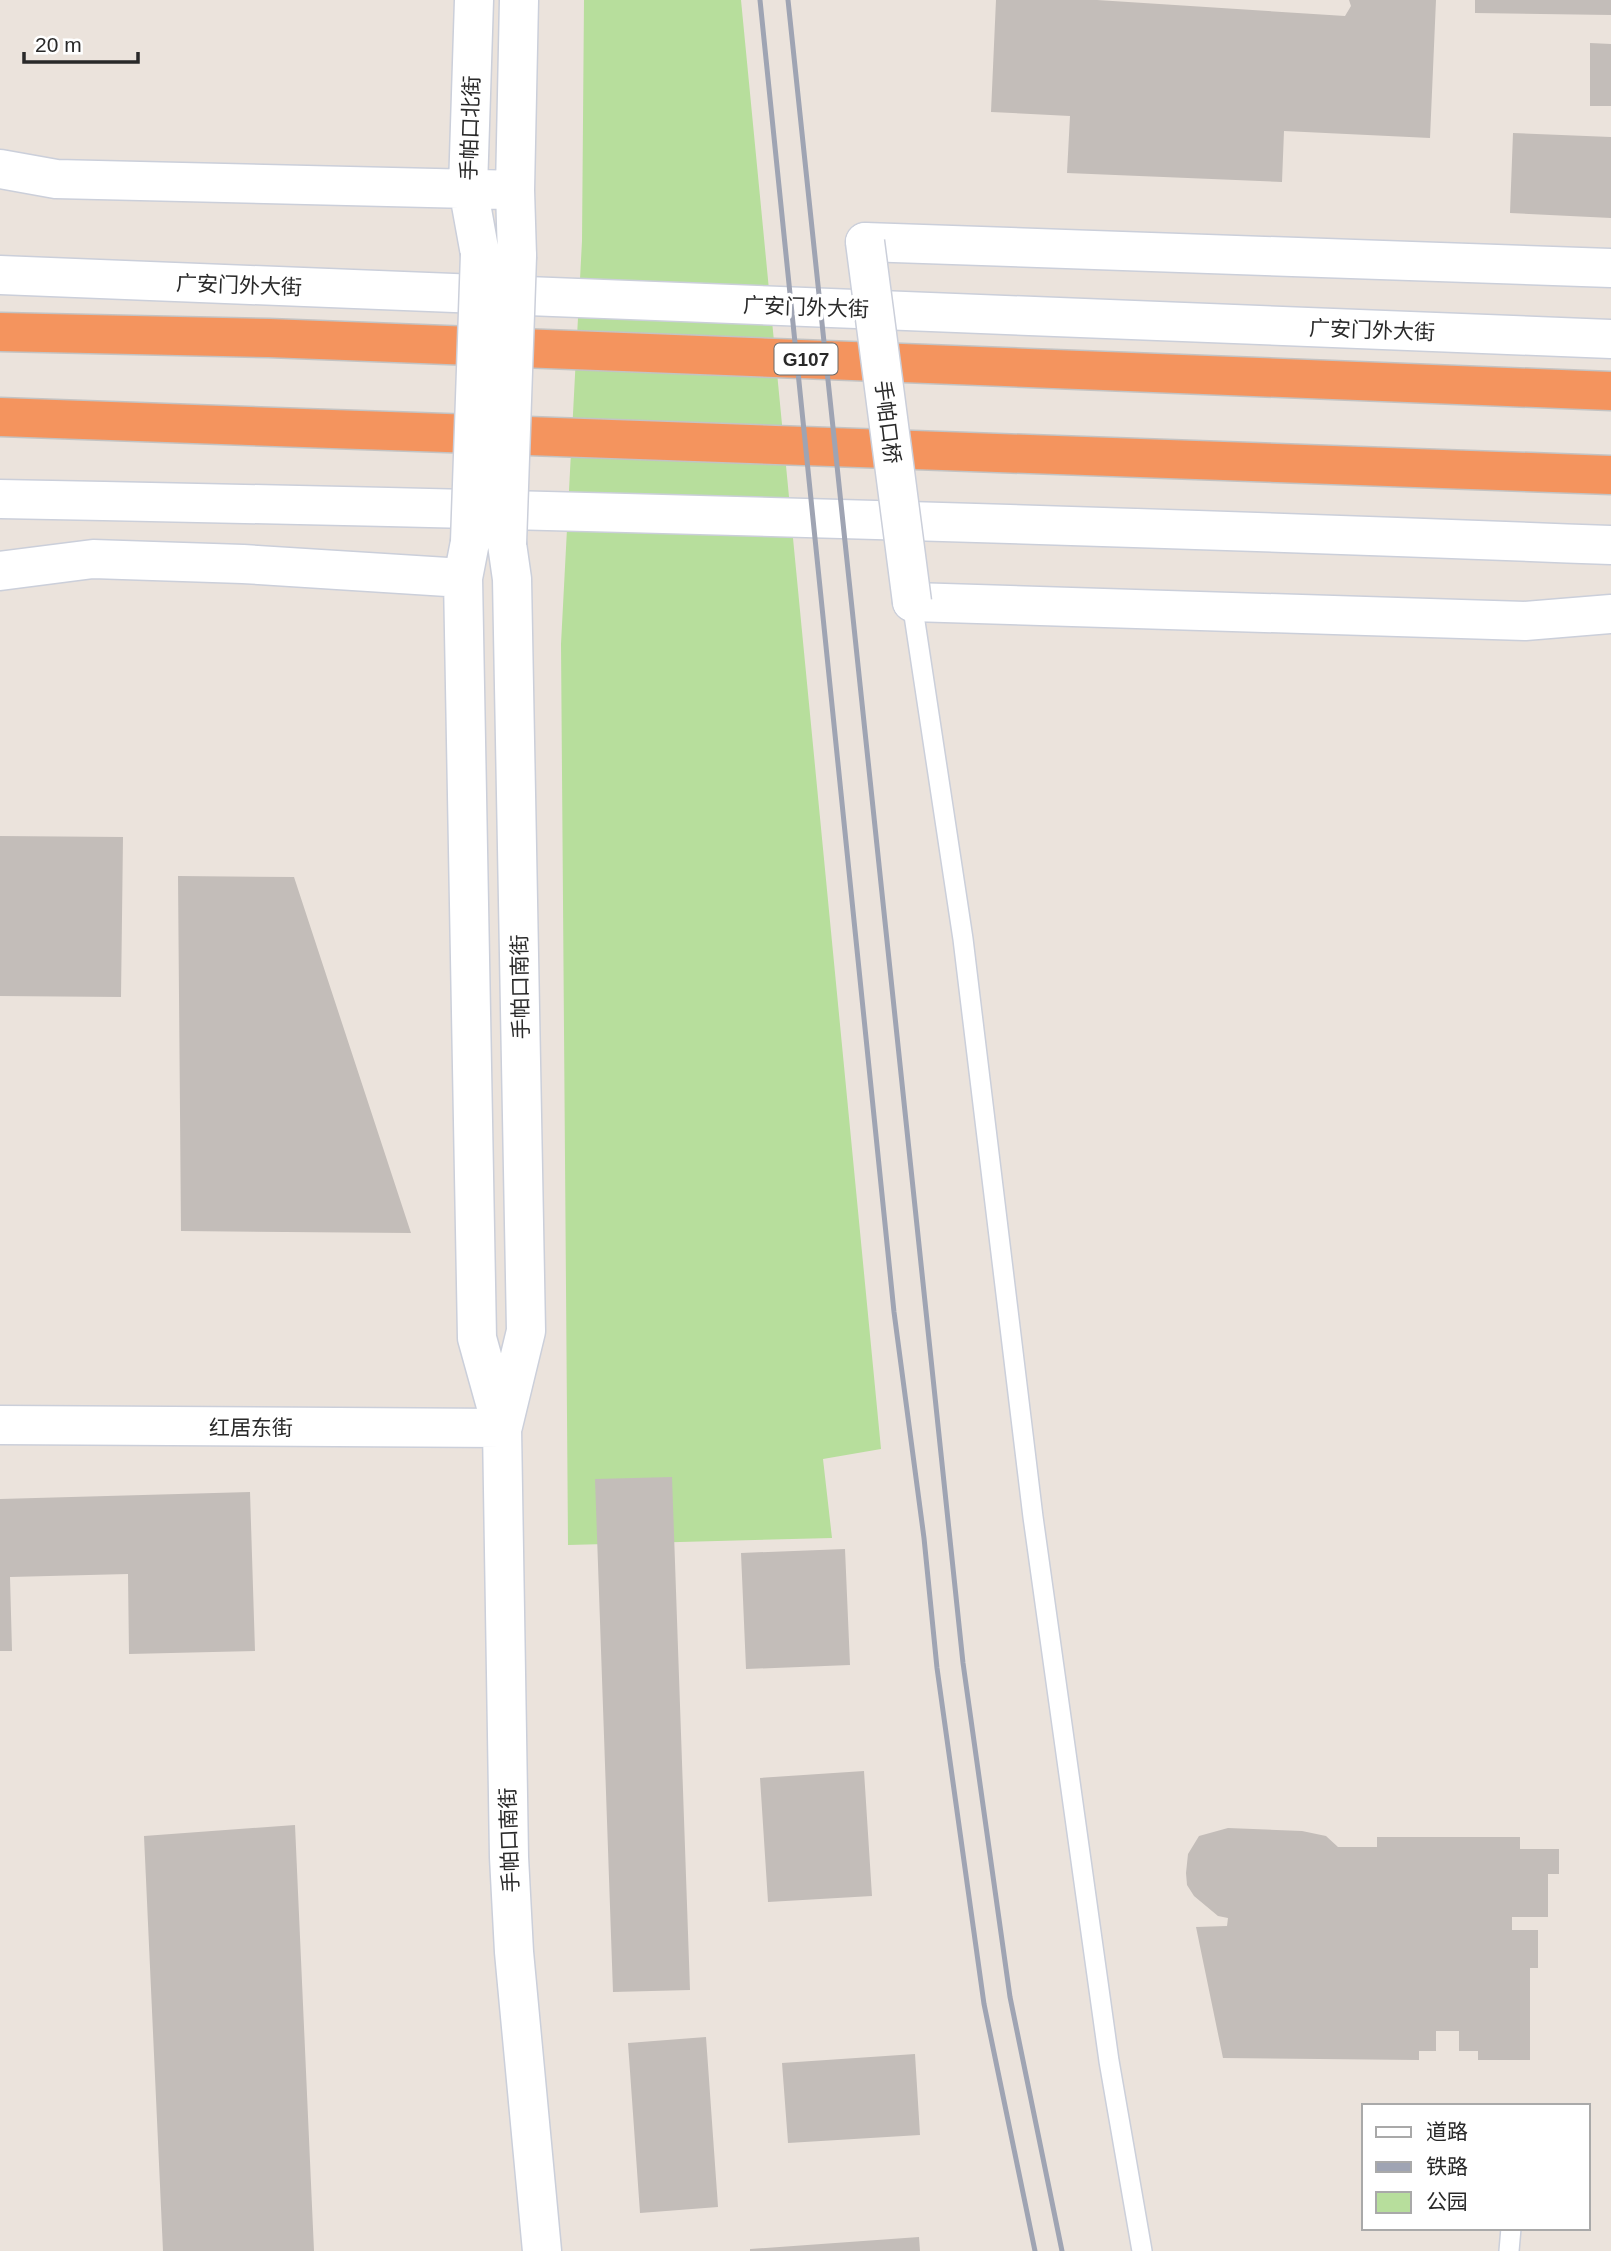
<svg xmlns="http://www.w3.org/2000/svg" width="1611" height="2251" viewBox="0 0 1611 2251" font-family="Helvetica,'Noto Sans SC',sans-serif">
  <rect width="100%" height="100%" fill="#ebe3dc"/>
  <!-- green -->
  <path fill="#b7de9c" d="M584,0H741L881,1449L823,1459L832,1538L568,1545L561,644L582,241Z"/>
  <!-- building -->
  <path fill="#c3bdb9" d="M996,0H1097L1345,16L1351,6L1349,0H1436L1430,138L1284,131L1282,182L1067,173L1070,116L991,112Z
    M1475,0H1611V15L1475,13Z
    M1590,43L1611,44V106H1590Z
    M1513,133L1611,137V218L1510,213Z
    M0,836L123,837L121,997L0,996Z
    M178,876L294,877L411,1233L181,1231Z
    M672,1477L690,1990L613,1992L595,1479Z
    M250,1492L255,1651L129,1654L128,1574L10,1577L12,1651H0V1499Z
    M845,1549L850,1665L746,1669L741,1553Z
    M864,1771L872,1896L768,1902L760,1778Z
    M295,1825L314,2251H163L144,1836Z
    M1228,1828L1302,1831L1326,1836L1338,1847H1377V1837H1520V1849H1559V1874H1548V1917H1512V1930H1538V1968H1530V2060H1478V2051H1459V2031H1436V2051H1419V2060L1223,2058L1196,1927L1227,1926L1228,1918L1218,1916L1194,1896L1187,1885L1186,1873L1188,1854L1199,1836Z
    M706,2037L718,2207L640,2213L628,2043Z
    M915,2054L920,2135L788,2143L782,2063Z
    M919,2237L920,2251H750V2249Z"/>
  <g fill="none" stroke-linecap="round" stroke-linejoin="round">
    <!-- lane casing -->
    <g stroke="#cbcfda" stroke-width="22">
      <path id="lane" d="M912,602L963,939L1033,1517L1109,2061L1142,2251
        M1509,2251L1511,2228"/>
    </g>
    <!-- secondary casing -->
    <g stroke="#cbcfda" stroke-width="41">
      <path id="secondary" d="M474,0L468,188L480,254
        M0,169L56,179L515,190
        M865,242L1611,268
        M517,256L515,190L519,0
        M0,275L1611,339
        M0,499C537,509 1074,524 1611,545
        M470,542L463,578L477,1338L502,1428L509,1857L514,1952L542,2251
        M0,571L93,559L243,564L463,578
        M912,602L1525,621L1611,614
        M0,1425L502,1428
        M503,1426L526,1331L512,579L507,544"/>
    </g>
    <!-- highway casing -->
    <g stroke="#c3c3c3" stroke-width="41">
      <path id="highway" d="M0,332L269,338L1611,391
        M0,417L1611,475"/>
    </g>
    <!-- lane -->
    <use href="#lane" stroke="#fff" stroke-width="19"/>
    <!-- secondary -->
    <use href="#secondary" stroke="#fff" stroke-width="38"/>
    <!-- highway -->
    <use href="#highway" stroke="#f4945e" stroke-width="38"/>
    <!-- rail -->
    <path stroke="#9fa4b3" stroke-width="5" d="M760,0L894,1312L924,1538L937,1668L984,2004L1035,2251
      M788,0L963,1663L1010,1997L1062,2251"/>
    <!-- secondary-bridge casing -->
    <g stroke="#cbcfda" stroke-width="41" stroke-linecap="butt">
      <path id="secondary-bridge" d="M865,242L912,602
        M470,542L480,254
        M507,544L517,256"/>
    </g>
    <!-- secondary-bridge -->
    <use href="#secondary-bridge" stroke="#fff" stroke-width="38"/>
  </g>
  <g text-anchor="middle" dominant-baseline="central" stroke-width="7" stroke-linejoin="round" paint-order="stroke">
    <!-- shield labels -->
    <rect fill="#fff" stroke="#696969" stroke-width="2" x="774.5" y="343.5" width="63" height="31" rx="5"/>
    <g font-size="19" font-weight="bold" fill="#292929">
      <text x="806" y="359">G107</text>
    </g>
    <!-- street labels -->
    <g font-size="21" fill="#292929" stroke="#fff">
      <text transform="translate(470 128) rotate(-88)">手帕口北街</text>
      <text transform="translate(239 285) rotate(2)">广安门外大街</text>
      <text transform="translate(806 307) rotate(2)">广安门外大街</text>
      <text transform="translate(1372 330) rotate(2)">广安门外大街</text>
      <text transform="translate(888 422) rotate(83)">手帕口桥</text>
      <text transform="translate(520 987) rotate(-91)">手帕口南街</text>
      <text x="251" y="1427">红居东街</text>
      <text transform="translate(509 1840) rotate(-92)">手帕口南街</text>
    </g>
  </g>
  <!-- legend -->
  <rect x="1362" y="2104" width="228" height="126" fill="#ffffff" stroke="#a9a9a9" stroke-width="2"/>
  <rect x="1376" y="2127" width="35" height="10" fill="#ffffff" stroke="#a9a9a9" stroke-width="2"/>
  <text x="1426" y="2139" font-size="21" fill="#292929">道路</text>
  <rect x="1376" y="2162" width="35" height="10" fill="#9fa4b3" stroke="#a9a9a9" stroke-width="2"/>
  <text x="1426" y="2174" font-size="21" fill="#292929">铁路</text>
  <rect x="1376" y="2192" width="35" height="21" fill="#b7de9c" stroke="#a9a9a9" stroke-width="2"/>
  <text x="1426" y="2209" font-size="21" fill="#292929">公园</text>
  <!-- scale -->
  <path d="M24 52v10h114v-10" fill="none" stroke="#292929" stroke-width="3.5"/>
  <text x="35" y="52" font-size="21" fill="#292929" stroke="#ffffff" stroke-width="5" paint-order="stroke">20 m</text>
</svg>
